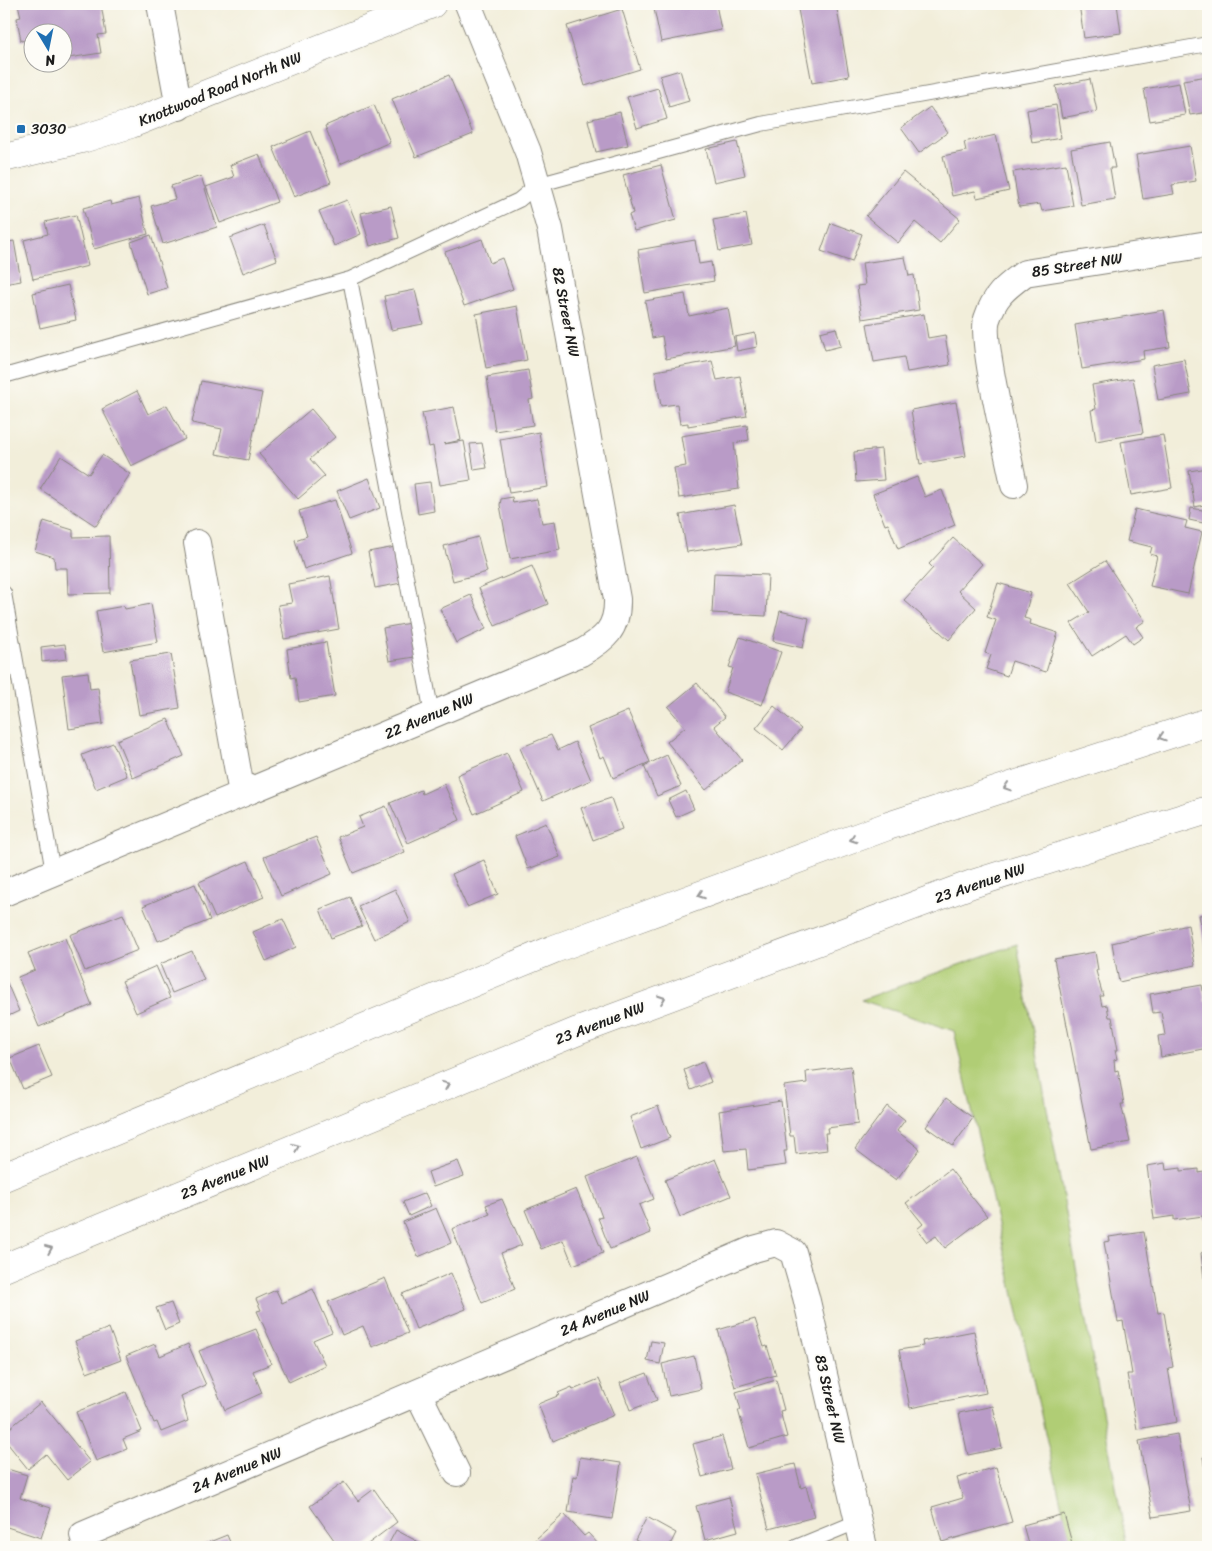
<svg xmlns="http://www.w3.org/2000/svg" width="1212" height="1551" viewBox="0 0 1212 1551" font-family="Sriracha,sans-serif">
  <rect width="100%" height="100%" fill="#fdfcf7"/>
  <filter id="ink" filterUnits="userSpaceOnUse"><feTurbulence type="fractalNoise" baseFrequency=".02" numOctaves="2"/><feDisplacementMap in="SourceGraphic" scale="10" xChannelSelector="R" yChannelSelector="G"/><feConvolveMatrix kernelMatrix="1 2 1 2 8 2 1 2 1" color-interpolation-filters="sRGB"/></filter>
  <filter id="wash" filterUnits="userSpaceOnUse"><feTurbulence type="fractalNoise" baseFrequency=".0096" numOctaves="4" result="noise"/><feDisplacementMap in="SourceGraphic" scale="20" xChannelSelector="R" yChannelSelector="G"/><feGaussianBlur stdDeviation="1.12" result="paint"/><feColorMatrix in="noise" values="0 0 0 0 0 0 0 0 0 0 0 0 0 0 0 0 0 1.4 0 .05"/><feComposite in="paint" operator="in"/></filter>
  <g filter="url(#wash)">
    <rect width="100%" height="100%" fill="#f2eeda"/>
    <!-- green -->
    <path fill="#b0cd74" stroke="#667448" d="M1017,944L1127,1547H1071L954,1031L861,1000Z"/>
    <g id="blocks">
      <!-- building -->
      <path fill="#b99bc7" d="M18,4H101L106,34L98,35L101,53L62,59V32H32V39L21,41L17,18L21,17Z
        M653,4H716L721,30L661,42Z
        M797,4H836L849,76L812,83Z
        M1079,4H1117L1121,33L1084,38Z
        M622,9L640,69L585,86L567,26Z
        M680,70L689,101L669,107L660,76Z
        M449,75L473,134L416,157L392,99Z
        M1208,76V112L1190,115L1183,80Z
        M1090,79L1097,111L1062,118L1056,86Z
        M1179,83L1185,115L1150,121L1144,89Z
        M658,88L667,119L637,128L627,97Z
        M374,105L390,142L340,164L325,126Z
        M1056,105L1061,138L1032,143L1027,110Z
        M930,107L948,132L919,153L901,128Z
        M620,112L628,145L596,152L588,120Z
        M310,131L331,182L294,197L273,147Z
        M996,135L1009,191L977,198L975,191L952,196L943,156L966,151L964,142Z
        M737,142L745,175L714,182L706,149Z
        M1110,142L1115,168H1110L1115,199L1081,205L1071,149Z
        M1190,146L1196,181L1172,185L1174,194L1143,199L1136,155Z
        M259,154L277,202L220,223L206,187L234,177L230,165Z
        M1066,164L1073,206L1042,211L1040,204L1019,207L1013,172Z
        M661,165L676,220L634,231L629,215L633,213L623,175Z
        M903,172L960,219L940,243L915,222L898,243L866,216Z
        M201,176L217,227L163,244L151,206L175,199L171,186Z
        M139,198L148,234L94,249L83,208L110,201L111,205Z
        M347,200L361,234L334,246L319,211Z
        M391,206L399,238L370,246L361,213Z
        M746,214L752,245L719,251L713,220Z
        M76,215L88,266L33,279L24,240L48,234L45,222Z
        M831,223L862,234L852,262L821,251Z
        M264,225L277,260L243,273L230,238Z
        M151,235L167,288L147,294L131,242Z
        M482,239L490,263L502,258L513,289L464,306L445,252Z
        M695,240L699,264L711,262L714,281L645,293L638,250Z
        M14,241L21,281L4,284V243Z
        M905,257L909,276L914,275L919,310L862,319L857,286L865,285L862,263Z
        M68,285L76,320L40,328L33,293Z
        M415,290L423,324L391,330L384,296Z
        M685,294L689,316L728,308L735,346L666,359L662,336L652,338L645,301Z
        M517,306L527,360L486,368L476,314Z
        M1164,310L1170,347L1143,351L1144,359L1082,369L1075,325Z
        M924,314L928,338L945,335L950,365L907,372L904,357L874,362L867,324Z
        M836,328L841,346L825,350L820,332Z
        M755,333L757,347L737,351L735,337Z
        M1184,359L1191,394L1158,400L1152,365Z
        M712,361L717,380L740,376L747,416L688,426V423L680,424L677,404L661,406L655,371Z
        M528,370L533,399L529,400L533,425L495,431L487,377Z
        M1133,378L1143,433L1096,441L1091,410L1096,409L1092,385Z
        M201,381L262,393L248,460L216,454L222,429L192,423Z
        M137,391L148,414L167,405L185,439L131,466L102,409Z
        M956,402L966,456L920,464L911,410Z
        M454,407L461,440L444,444L464,441L471,480L440,485L433,446L429,447L422,413Z
        M311,409L335,437L310,459L325,476L298,499L259,454Z
        M747,425L749,440L734,443L739,489L679,498L674,468L686,466L681,436Z
        M539,432L548,487L509,493L500,439Z
        M1163,435L1172,488L1131,495L1121,442Z
        M482,443L487,468L474,470L470,444Z
        M881,449L884,480L856,482L854,452Z
        M102,455L130,474L96,526L40,489L61,456L89,474Z
        M1208,468V504L1195,507L1189,471Z
        M917,477L925,497L942,490L955,525L898,549L888,524L885,525L873,494Z
        M369,478L380,508L349,520L337,491Z
        M430,482L434,511L418,514L414,484Z
        M512,497L513,503L537,499L542,523L555,521L560,550L510,559L500,505L501,499Z
        M335,500L352,553L304,569L295,540L307,536L299,511Z
        M734,505L742,544L687,552L680,515Z
        M1191,508L1208,511V524L1189,520Z
        M1135,509L1187,521L1185,528L1202,532L1188,594L1150,586L1157,556L1150,554L1152,547L1127,541Z
        M44,521L73,530V537L109,536L110,593L68,594L67,568H55L54,557L35,551Z
        M478,537L487,572L453,581L444,546Z
        M953,538L982,564L958,591L976,608L949,640L904,600L933,568L929,564Z
        M401,546L407,582L375,588L368,552Z
        M1105,561L1145,621L1136,627L1143,637L1133,644L1126,634L1092,656L1071,623L1089,612L1070,583Z
        M532,566L548,604L495,626L479,588Z
        M714,573L768,575L766,616L712,613Z
        M330,576L339,629L284,639L278,605L292,603L288,584Z
        M998,583L1031,593L1024,618L1031,620L1030,624L1058,633L1046,672L1012,661L1007,676L986,669L991,655L985,653L996,620L987,617Z
        M471,595L486,629L456,643L440,609Z
        M151,604L158,642L103,652L96,611L124,606L125,609Z
        M780,611L809,618L803,648L773,641Z
        M415,622L421,656L389,661L383,628Z
        M740,637L781,652L762,705L725,692L733,668L729,667Z
        M326,642L335,696L299,702L295,677L291,678L287,649Z
        M65,644L67,659L42,662L41,647Z
        M171,654L180,708L139,715L130,660Z
        M88,672L90,689L98,688L103,724L69,729L62,675Z
        M697,683L725,717L714,726L742,760L706,790L667,742L685,727L668,707Z
        M774,706L801,729L783,750L756,728Z
        M628,711L650,762L613,778L604,756L600,758L588,728Z
        M168,719L184,756L133,778L117,740Z
        M551,735L558,750L575,742L591,780L543,801L520,748Z
        M113,743L127,776L96,789L82,755Z
        M507,753L524,792L474,814L457,775Z
        M667,755L681,786L657,796L644,766Z
        M444,784L460,820L408,843L390,803L421,790L422,794Z
        M686,791L694,809L676,817L668,800Z
        M611,798L622,829L593,840L581,808Z
        M386,806L405,852L353,873L338,837L363,827L359,817Z
        M546,823L560,857L528,869L515,836Z
        M316,837L332,874L281,896L264,857Z
        M484,860L498,894L467,907L452,874Z
        M248,861L264,897L215,918L199,882Z
        M195,884L210,920L158,941L143,906Z
        M395,889L410,922L374,939L358,906Z
        M350,897L362,926L331,938L320,909Z
        M123,914L138,950L85,971L70,935Z
        M1208,914V953H1206L1199,915Z
        M283,919L296,947L266,961L253,932Z
        M1188,925L1195,965L1119,982L1112,943Z
        M65,938L92,1005L39,1027L18,977L35,970L28,953Z
        M192,951L204,980L172,993L160,964Z
        M1095,952L1098,970L1096,971L1103,996H1100L1102,1006L1107,1005L1109,1017H1112L1118,1050H1115L1117,1059L1114,1060L1115,1071L1118,1070L1124,1104H1121L1130,1142L1091,1149L1054,959Z
        M156,966L170,998L136,1013L122,981Z
        M4,976L19,1011L4,1018Z
        M1202,985L1205,1002L1208,1001V1048L1161,1057L1158,1036L1165,1035L1161,1012L1153,1013L1150,994Z
        M39,1046L52,1077L23,1089L10,1058Z
        M703,1062L711,1082L691,1090L684,1070Z
        M851,1066L858,1124L827,1128L828,1133H825L827,1150L796,1154L794,1136H790L784,1086L807,1083L806,1072Z
        M946,1098L973,1118L953,1146L926,1127Z
        M781,1101L787,1151H784L786,1165L748,1170L746,1149L724,1151L719,1111Z
        M658,1106L670,1138L641,1149L630,1117Z
        M887,1106L905,1120L897,1131L920,1149L896,1180L855,1149Z
        M637,1157L654,1199L639,1205L651,1233L610,1249L598,1218L602,1217L587,1177Z
        M715,1159L731,1196L680,1217L665,1180Z
        M458,1161L464,1176L433,1187L428,1172Z
        M1165,1163L1166,1170L1181,1168V1171L1199,1169V1173L1208,1171V1218L1204,1219L1203,1216L1174,1220V1216L1154,1219L1147,1166Z
        M950,1169L987,1216L945,1248L936,1236L927,1242L917,1229L923,1224L906,1203Z
        M576,1189L603,1253L573,1265L563,1240L541,1249L525,1210Z
        M425,1193L431,1206L409,1216L403,1202Z
        M502,1199L522,1245L501,1253L515,1289L482,1303L452,1229L490,1214L486,1205Z
        M436,1208L451,1243L418,1257L403,1222Z
        M1144,1232L1158,1313L1164,1312L1173,1367L1168,1368L1177,1422L1137,1429L1127,1374H1132L1123,1321L1118,1322L1104,1242L1110,1241L1109,1237Z
        M1208,1249V1282H1207V1278H1204L1201,1253Z
        M451,1273L466,1309L416,1329L402,1294Z
        M385,1278L408,1333L372,1347L363,1326L342,1335L328,1302Z
        M313,1289L332,1332L313,1340L325,1365L289,1382L257,1311L261,1310L256,1299L276,1290L282,1303Z
        M171,1303L179,1324L165,1330L156,1308Z
        M755,1319L764,1347L767,1346L776,1375L735,1387L718,1330Z
        M109,1328L121,1360L87,1373L75,1341Z
        M256,1329L271,1364L253,1371L262,1393L225,1410L199,1351Z
        M974,1331L986,1393L910,1408L899,1350L923,1346L922,1341Z
        M651,1341L664,1343L660,1364L647,1361Z
        M155,1344L160,1356L188,1344L206,1385L181,1396L188,1421L161,1432L157,1422L154,1423L126,1356Z
        M694,1356L701,1389L669,1396L662,1364Z
        M647,1373L657,1400L630,1410L620,1383Z
        M599,1379L614,1415L553,1441L538,1404L560,1395L558,1393L572,1387L573,1390Z
        M776,1380L784,1410L780,1411L787,1437L749,1448L738,1410H741L736,1392Z
        M126,1392L142,1431L123,1439L127,1449L96,1461L76,1412Z
        M41,1402L90,1462L67,1480L46,1454L28,1469L4,1439V1433Z
        M993,1406L1002,1448L968,1455L959,1413Z
        M1177,1434L1191,1511L1153,1517L1139,1441Z
        M722,1436L731,1469L702,1477L693,1444Z
        M1208,1456V1482L1207,1483L1203,1457Z
        M580,1457L621,1463L612,1519L568,1512L573,1476L577,1477Z
        M795,1464L801,1488L806,1486L814,1517L769,1529L755,1474Z
        M996,1467L1012,1522L942,1542L932,1507L963,1498L957,1478Z
        M4,1468L27,1475L20,1498L51,1508L41,1538L4,1526Z
        M344,1482L358,1501L374,1489L397,1522L364,1547H339L310,1506Z
        M729,1497L738,1531L705,1540L696,1506Z
        M564,1514L584,1536L588,1533L601,1547H527Z
        M1064,1514L1073,1547H1029L1023,1525Z
        M647,1517L676,1533L669,1547H648L635,1540Z
        M396,1530L426,1546L425,1547H387Z
        M227,1535L232,1547H197Z"/>
    </g>
  </g>
  <g filter="url(#ink)">
    <use href="#blocks" fill-opacity="0" stroke="#87857b" stroke-width="1"/>
    <g fill="none" stroke-linecap="round" stroke-linejoin="round">
      <!-- service casing -->
      <g stroke="#87857b" stroke-width="16">
        <path id="service" d="M350,279L519,200L537,185L761,124L1208,44
          M4,376L350,279L432,714
          M4,593L53,872
          M796,1547L859,1521"/>
      </g>
      <!-- minor casing -->
      <g stroke="#87857b" stroke-width="28">
        <path id="minor" d="M160,4L179,107
          M1014,485C1009,457 980,340 987,319C995,295 1005,288 1025,273L1208,244
          M197,543L242,794
          M4,893L581,653C605,639 618,629 617,599L550,229L528,152L468,4
          M418,1393L457,1473
          M87,1547L83,1535L754,1249L776,1243L793,1252L806,1297L864,1547"/>
      </g>
      <!-- tertiary casing -->
      <g stroke="#87857b" stroke-width="29">
        <path id="tertiary" d="M4,158L82,139L131,124L432,4"/>
      </g>
      <!-- secondary casing -->
      <g stroke="#87857b" stroke-width="29">
        <path id="secondary" d="M4,1177L554,949L888,826L1208,722
          M4,1268L578,1031L972,884L1208,810"/>
      </g>
      <!-- service -->
      <use href="#service" stroke="#fff" stroke-width="14"/>
      <!-- minor -->
      <use href="#minor" stroke="#fff" stroke-width="26"/>
      <!-- tertiary -->
      <use href="#tertiary" stroke="#fff" stroke-width="28"/>
      <!-- secondary -->
      <use href="#secondary" stroke="#fff" stroke-width="28"/>
    </g>
    <!-- one-way arrows -->
    <defs><path id="oneway-chevron" d="M-2-3.5L2.5 0L-2 3.5" fill="none" stroke-width="1.6" stroke-linecap="round" stroke-linejoin="round" transform="scale(1.25)"/></defs>
    <g stroke="#999">
      <use href="#oneway-chevron" transform="translate(1162 737) rotate(162)"/>
      <use href="#oneway-chevron" transform="translate(1007 787) rotate(162)"/>
      <use href="#oneway-chevron" transform="translate(853 839) rotate(160)"/>
      <use href="#oneway-chevron" transform="translate(701 895) rotate(160)"/>
      <use href="#oneway-chevron" transform="translate(662 999) rotate(-20)"/>
      <use href="#oneway-chevron" transform="translate(446 1085) rotate(-22)"/>
      <use href="#oneway-chevron" transform="translate(296 1147) rotate(-22)"/>
      <use href="#oneway-chevron" transform="translate(49 1249) rotate(-22)"/>
    </g>
  </g>
  <!-- markers -->
  <rect fill="#1f6fb2" stroke="#fdfcf7" stroke-width="2" x="16" y="124" width="10" height="10" rx="2.5"/>
  <g text-anchor="middle" dominant-baseline="central" stroke-width="4" stroke-linejoin="round" paint-order="stroke">
    <!-- street labels -->
    <g font-size="15" fill="#1c1c1c" stroke="#fdfcf7">
      <text transform="translate(220 89) rotate(-22)">Knottwood Road North NW</text>
      <text transform="translate(1077 265) rotate(-9)">85 Street NW</text>
      <text transform="translate(566 312) rotate(79)">82 Street NW</text>
      <text transform="translate(429 716) rotate(-23)">22 Avenue NW</text>
      <text transform="translate(980 883) rotate(-19)">23 Avenue NW</text>
      <text transform="translate(600 1023) rotate(-21)">23 Avenue NW</text>
      <text transform="translate(225 1177) rotate(-22)">23 Avenue NW</text>
      <text transform="translate(605 1313) rotate(-23)">24 Avenue NW</text>
      <text transform="translate(830 1399) rotate(77)">83 Street NW</text>
      <text transform="translate(237 1470) rotate(-23)">24 Avenue NW</text>
    </g>
    <!-- poi labels -->
    <g font-size="15" fill="#1c1c1c" stroke="#fdfcf7" text-anchor="start">
      <text x="31" y="129">3030</text>
    </g>
  </g>
  <!-- margin -->
  <rect width="1212" height="1551" fill="none" stroke="#fdfcf7" stroke-width="20"/>
  <!-- north arrow -->
  <g transform="translate(48 48) rotate(170)"><circle r="24" fill="#fdfcf7" stroke="#a3a29f"/>
  <path d="M0-4L9 19L0 12L-9 19Z" fill="#1f6fb2"/>
  <text y="-8" font-size="14" font-weight="bold" text-anchor="middle" fill="#1c1c1c">N</text>
  </g>
</svg>
